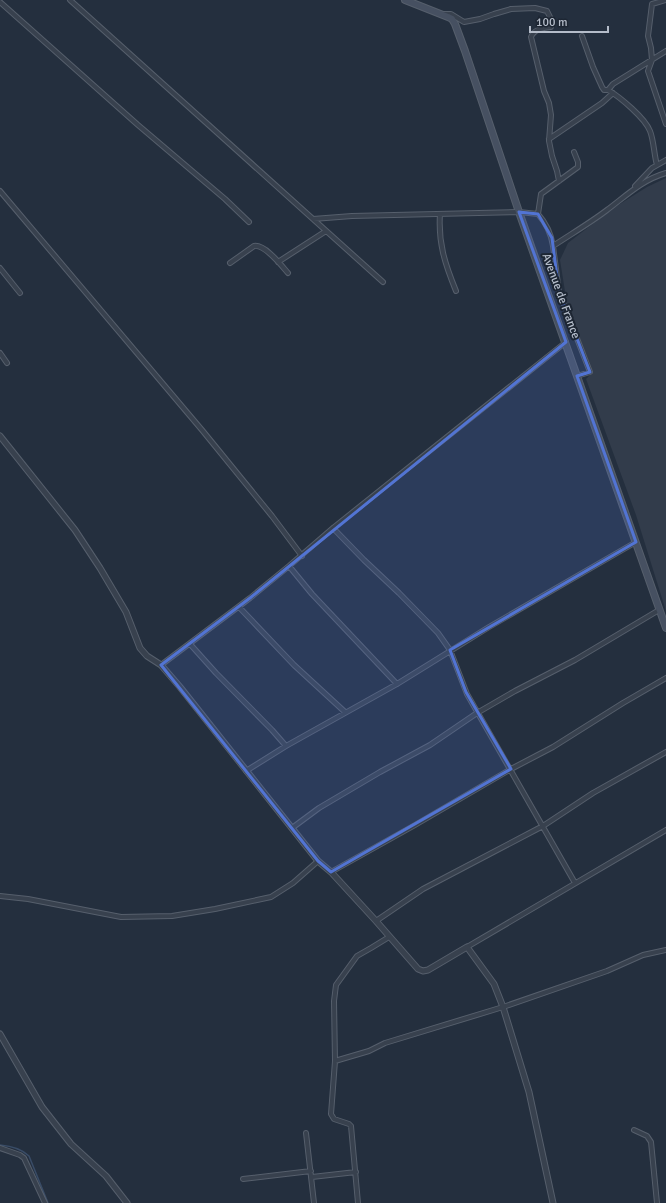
<svg xmlns="http://www.w3.org/2000/svg" width="666" height="1203" viewBox="0 0 666 1203" font-family="Signika,sans-serif">
  <rect width="100%" height="100%" fill="#242f3e"/>
  <!-- airport -->
  <path fill="#323c4b" d="M666,178V611L636,515L586,379L592,373L567,304L560,260L568,243L612,209L647,187Z"/>
  <g fill="none" stroke-linecap="round" stroke-linejoin="round">
    <!-- stream -->
    <path stroke="#394c67" stroke-width="1.5" d="M0,1145C11,1146 21,1148 29,1156L48,1203"/>
    <!-- minor casing -->
    <g stroke="#565f6c" stroke-width="6">
      <path id="minor" d="M70,0L313,219L352,216L519,212L538,214C546,223 551,233 553,246
        M666,0L652,4L648,36L651,48L652,60L648,71L666,124
        M0,2L138,125L225,199L249,222
        M444,14H451L464,22L480,19L494,14L511,9L535,8L547,11L552,21L551,27C543,28 534,29 531,37L544,91L549,103L551,115L549,141L552,156L557,171L559,181
        M582,36L593,67L602,87L604,90H608L613,84L666,51
        M608,90C620,97 645,118 650,131C654,141 654,155 657,165
        M549,139L602,103L613,93
        M635,186L652,168L666,160
        M0,191L202,430L272,516L302,556
        M440,214C438,243 445,264 456,291
        M538,214L541,194L578,167V162L574,152
        M313,219L383,282
        M278,262L326,231
        M230,263L254,246C265,244 281,265 288,273
        M0,268L20,293
        M0,353L7,363
        M577,376L590,372L559,292L553,246C571,234 590,223 607,210C627,195 642,180 666,173
        M333,528L364,560L399,593L438,633L450,650L467,694L575,883
        M289,566L312,594L397,684
        M239,607L294,665L345,712
        M190,644L216,673L272,730L286,746
        M161,665L250,598L289,566L333,528L566,342
        M246,771L286,746L397,684L489,627L636,542
        M292,828L319,808L380,772L430,745L477,713L515,691L575,660L659,610
        M331,872L415,825L511,769L553,747L623,703L666,678
        M0,896L28,899L121,917L172,916L215,909L271,897L293,883L318,861
        M376,921L423,889L543,826L593,793L666,752
        M467,947L666,830
        M335,1061L369,1051L385,1043L503,1007L607,971L643,955L666,950
        M634,1130L647,1136L651,1142L657,1203
        M306,1133L314,1203
        M0,1148L20,1155L24,1158L45,1203
        M312,1177L356,1172
        M243,1179L311,1171
        M358,1203L351,1126L349,1124L334,1119L331,1114L335,1061L334,1001L336,985L357,956L371,948L389,937"/>
    </g>
    <!-- tertiary casing -->
    <g stroke="#565f6c" stroke-width="7">
      <path id="tertiary" d="M0,436L75,530L100,568L126,612L140,648L147,656L161,665L180,687L318,861L331,872L376,921L418,969L423,971L428,970L467,947L494,984L503,1007L529,1092L553,1203
        M0,1034L42,1107L71,1144L106,1176L127,1203"/>
    </g>
    <!-- secondary casing -->
    <g stroke="#565f6c" stroke-width="8">
      <path id="secondary" d="M405,0L448,17L452,19L455,24L465,51L519,212L666,628"/>
    </g>
    <!-- minor -->
    <use href="#minor" stroke="#38414e" stroke-width="4"/>
    <!-- tertiary -->
    <use href="#tertiary" stroke="#38414e" stroke-width="5"/>
    <!-- secondary -->
    <use href="#secondary" stroke="#465061" stroke-width="6"/>
  </g>
  <!-- marked area -->
  <path fill="#5274d3" fill-opacity="0.2" stroke="#5274d3" stroke-width="3" stroke-linejoin="round" d="M519,212L538,214L552,238L559,292L590,372L577,376L636,542L450,650L466,692L511,769L331,872L318,861L161,665L250,598L566,342Z"/>
  <g text-anchor="middle" dominant-baseline="central" stroke-width="4" stroke-linejoin="round" paint-order="stroke">
    <!-- street labels -->
    <g font-size="12" fill="#b4bcc9" stroke="#1d2633">
      <text transform="translate(561 296) rotate(70)">Avenue de France</text>
    </g>
  </g>
  <!-- scale -->
  <path d="M530 26v6h78v-6" fill="none" stroke="#b4bcc9" stroke-width="2"/>
  <text x="536" y="26" font-size="12" fill="#b4bcc9" stroke="#1d2633" stroke-width="3" paint-order="stroke">100 m</text>
</svg>
